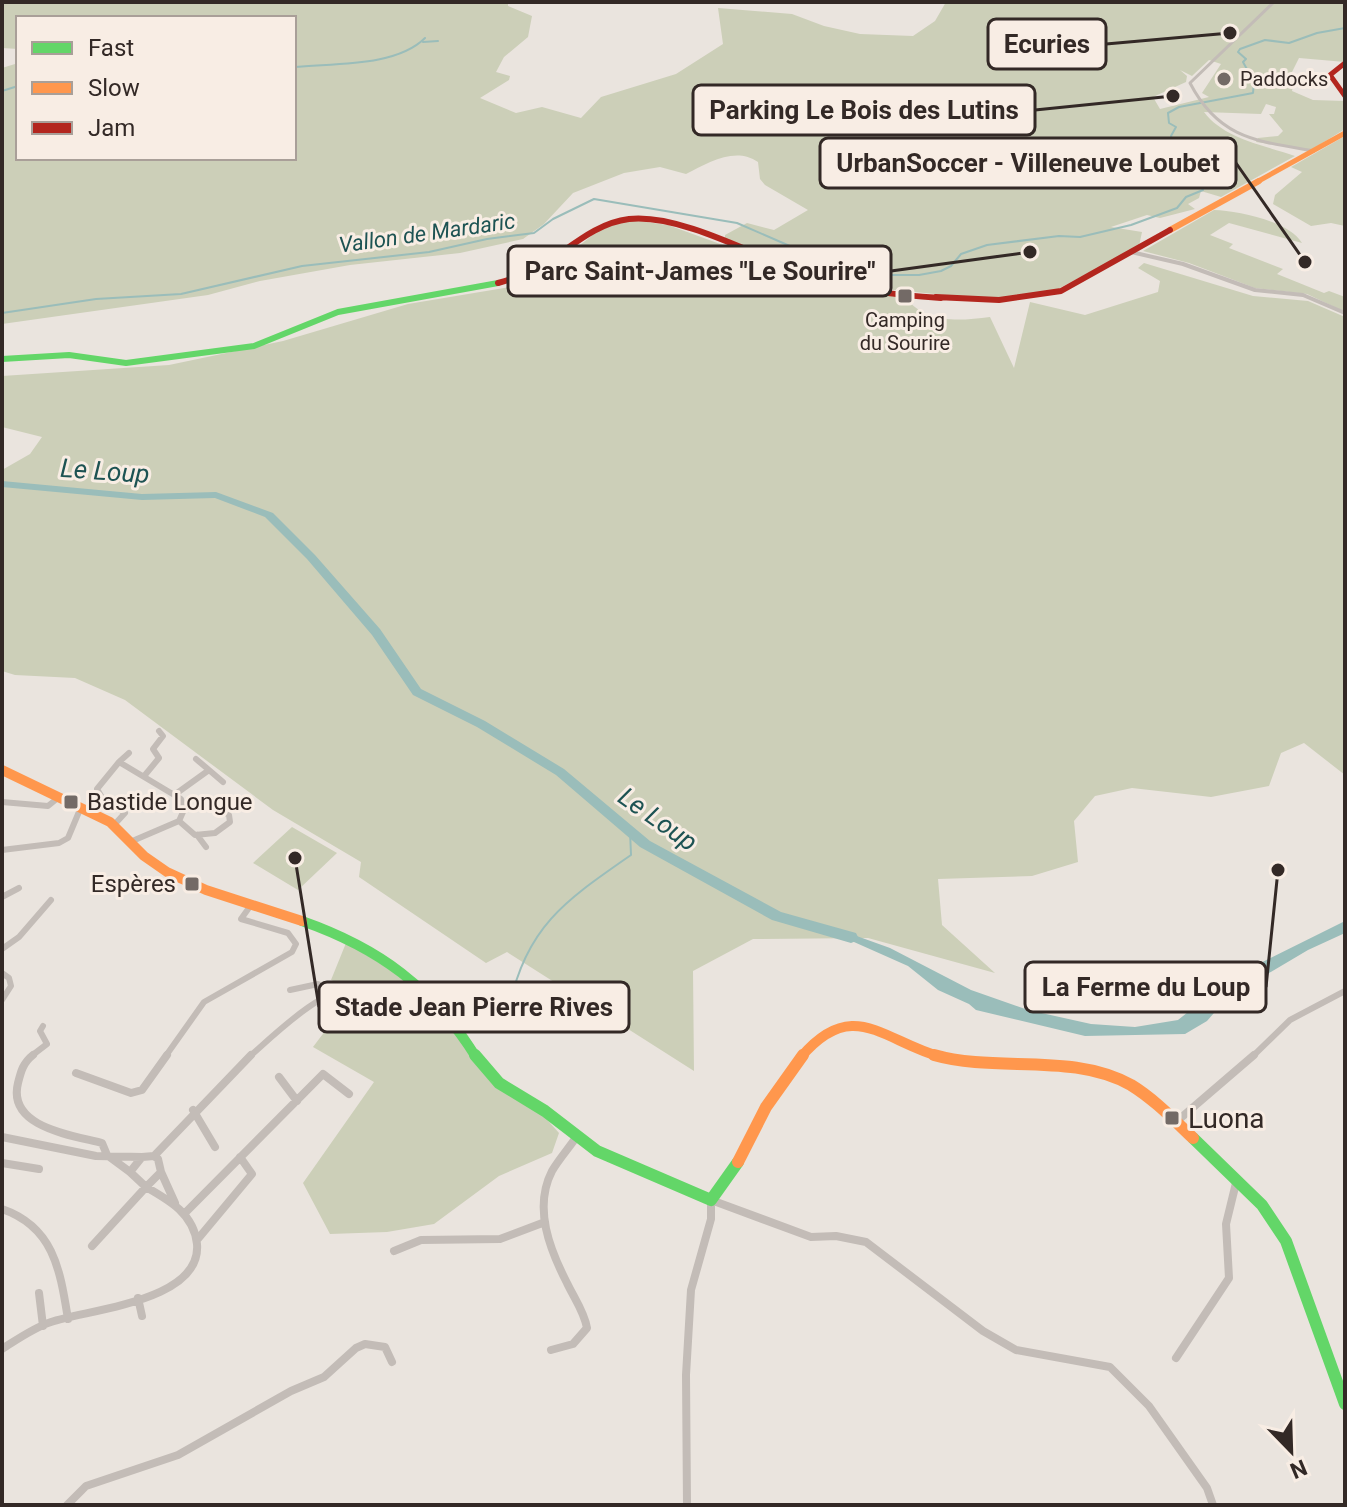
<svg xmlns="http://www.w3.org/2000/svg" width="1347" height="1507" viewBox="0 0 1347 1507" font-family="Roboto,sans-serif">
  <rect width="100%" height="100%" fill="#eae4de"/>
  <!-- green -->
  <path fill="#cccfb8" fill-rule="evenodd" d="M2,2H508V6L532,16L528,37L504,57L496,72L510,76L509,80L480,98L516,113L542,107L581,118L601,97L676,74L723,44L718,8L792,14L824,26L860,34L913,36L935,21L946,2H1345V62L1299,58L1288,80L1294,81L1292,91L1313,100L1345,101V129L1311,150L1256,142L1258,138L1278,136L1283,131L1269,114H1274L1276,107L1266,104L1261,114L1204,112C1224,139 1264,145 1295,156L1221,197L1201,191L1199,198L1188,204L1195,209L1160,218L1147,215L1111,227L1142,232L1139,246L1056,290L1028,297L987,299L852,286L804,273L725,242V235L747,223L774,230L808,210L765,185L760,179L758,162C735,146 708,163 686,174L660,167L624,173L573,193L544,224L523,239L460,253L350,265L260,281L208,295L2,324V68L15,64L18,59V158H294V18H18V49L2,48ZM1209,60L1221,64L1202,93L1209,97L1160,109L1153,97L1186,82L1187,76L1180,70L1192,76Z
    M1345,136V226L1331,223L1311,226L1273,204L1275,195L1302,172L1291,167Z
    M1214,210C1238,211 1290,221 1302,243L1229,223L1210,235L1233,244L1229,248L1283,269L1277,274L1324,293L1329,291L1345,297V312L1307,294L1255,288L1189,263L1143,251Z
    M632,220L668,225L841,288L905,297C926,324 958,321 990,317L1014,368L1030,302L1085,315L1158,292L1160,281L1138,268L1144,263L1253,296L1308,301L1345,317V775L1304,743L1281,753L1269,786L1211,797L1132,788L1095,796L1074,821L1078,862L1032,876L938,879L942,925L995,973L868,938L753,939L693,971L694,1071L507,952L486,963L359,877L361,862L273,810L125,700L75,678L15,675L2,671V470L30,454L42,437L2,427V376L169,365L283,341L408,304L534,283L601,228Z
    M292,827L337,853L298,890L253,863Z
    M346,943L408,980L464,1029L499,1087L542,1114L559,1133L552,1153L499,1176L434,1224L387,1232L330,1234L303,1183L374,1082L313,1047L356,990L331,980Z"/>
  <!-- water -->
  <path fill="#9abdba" d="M1345,921V933L1308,950L1227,998L1207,1021L1185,1034L1085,1036L976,1010L969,1004L938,990L908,966L836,934L840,930L890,948L971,990L1028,1010L1091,1024L1135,1027L1178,1020L1232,977Z"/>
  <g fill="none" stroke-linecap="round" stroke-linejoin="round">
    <!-- stream -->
    <path stroke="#9abdba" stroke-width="2" d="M423,42L438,41
      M294,67C334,63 396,67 425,38
      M2,91L18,86
      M2,313L96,299L181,294L302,266L429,252L487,239L534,233L553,219L594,199L737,223L799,250L813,269L831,275H919L941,271L951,266L961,254L987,245L1059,236L1080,237L1131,225L1177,208L1186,197L1203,190L1186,157L1173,147L1171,136L1176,127L1169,123L1168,113L1179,107L1253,93L1254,82L1243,62L1246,59L1238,52L1240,49L1265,40L1289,43L1317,33L1345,28
      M510,1004C527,925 568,899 631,855L630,831"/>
    <!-- river -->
    <path fill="#9abdba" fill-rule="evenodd" d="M2,481L142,494L216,492L273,513L315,555L380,629L421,689L485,721L564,769L650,841L781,912L856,933L858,937L856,941L851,943L772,920L640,847L556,775L477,727L413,695L372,635L307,559L265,517L215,498L142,500L2,487Z"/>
    <!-- street-far3 -->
    <path stroke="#c3bcb7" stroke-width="3" d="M1274,2L1190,83C1219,139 1257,141 1314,151"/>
    <!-- street-far2 -->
    <path stroke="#c3bcb7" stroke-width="4" d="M1131,252L1183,264L1255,290L1303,295L1345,313"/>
    <!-- street-far1 -->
    <path stroke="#c3bcb7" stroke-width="6" d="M119,762L129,753
      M209,770L223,782
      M145,775L159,758L153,749L163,736L159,731
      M177,793L209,770L196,759
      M2,802L48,806L59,797
      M179,821L195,835L215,833L230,822L229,815L220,810
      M114,825L125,813L103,799L97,789L119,762L181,799L183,812L179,821L130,842
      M197,835L206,847
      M2,850L59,843L68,838L81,807
      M2,897L19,888
      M2,949L19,937L51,900
      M2,973L9,978L11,986L2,1000
      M290,990L318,984L333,994
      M30,1057L47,1044L40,1031L43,1026
      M165,1057L204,1002L292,952L296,944L288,933L241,919L251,905
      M249,1057C271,1038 326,983 357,989C371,991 382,1004 396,1007L419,986
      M1252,1057L1290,1020L1345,991"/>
    <!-- street -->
    <path stroke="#c3bcb7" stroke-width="8" d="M33,1055C23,1063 21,1071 18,1083C7,1127 71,1135 102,1143L107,1155L130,1172
      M76,1073L131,1093L142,1090L167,1055
      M279,1077L297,1101
      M193,1110L215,1147
      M1176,1122L1254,1055
      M2,1137L96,1156L142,1157
      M154,1156L251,1055
      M154,1156L158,1159L161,1172L146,1187L130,1172L142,1157Z
      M2,1163L39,1169
      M161,1172L175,1203
      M2,1209C54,1227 60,1270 68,1319
      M185,1213L323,1074L349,1094
      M197,1240L252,1174L240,1157
      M394,1251L421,1240L500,1239L545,1222
      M39,1293L43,1326
      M138,1298L142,1316
      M2,1349C18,1339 33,1328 51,1322C90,1309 202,1301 197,1244C194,1214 169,1200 146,1187L92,1246
      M551,1350L573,1344L587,1328C584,1311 574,1298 567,1283C550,1250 533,1208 552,1171C559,1159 569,1148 577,1136
      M1176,1358L1229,1278L1226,1224L1236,1183
      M67,1505L86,1486L178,1455L291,1391L324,1377L356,1348L365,1344L385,1347L392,1362
      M687,1505L686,1375L691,1290L711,1219V1200L811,1237L836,1236L866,1242L983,1331L1016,1350L1110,1367L1149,1406L1207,1488L1213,1505"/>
    <!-- fast-far2 -->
    <path stroke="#63d668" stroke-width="6" d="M2,359L69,355L126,363L254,346L338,312L498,283"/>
    <!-- fast-far1 -->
    <path stroke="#63d668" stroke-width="10" d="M302,921C379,948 432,987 476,1057"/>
    <!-- fast -->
    <path stroke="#63d668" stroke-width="12" d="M475,1055L499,1083L545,1111L597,1151L711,1200L738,1162
      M1193,1138L1262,1205L1286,1241L1345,1404"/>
    <!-- slow-far3 -->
    <path stroke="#ff974d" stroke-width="5" d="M1255,183L1345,133"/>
    <!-- slow-far2 -->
    <path stroke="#ff974d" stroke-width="6" d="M1170,230L1259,181"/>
    <!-- slow-far1 -->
    <path stroke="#ff974d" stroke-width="10" d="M2,770L110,822L144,856L167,872L206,890L302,921
      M801,1057C853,996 883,1041 941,1057"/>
    <!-- slow -->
    <path stroke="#ff974d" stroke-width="12" d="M934,1055C997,1073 1072,1052 1131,1085C1154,1099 1174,1120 1193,1138
      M738,1162L766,1107L803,1055"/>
    <!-- jam-far1 -->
    <path stroke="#b3261e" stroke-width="5" d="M1345,63L1330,75L1345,96"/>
    <!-- jam -->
    <path stroke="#b3261e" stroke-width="6" d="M498,283C512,279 525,275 538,268C567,251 594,223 629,219C682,213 763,260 814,277C856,291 898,295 941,298
      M936,297L999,300L1061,291L1170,230"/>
  </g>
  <!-- markers -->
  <g fill="#736a66" stroke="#f8ede4" stroke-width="3">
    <circle cx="1224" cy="79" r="8"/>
    <rect x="897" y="288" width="16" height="16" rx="4"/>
    <rect x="63" y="794" width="16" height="16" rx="4"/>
    <rect x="184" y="876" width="16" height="16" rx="4"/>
    <rect x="1164" y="1110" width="16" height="16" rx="4"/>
  </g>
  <g text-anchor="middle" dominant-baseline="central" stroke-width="6" stroke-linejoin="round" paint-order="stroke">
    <!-- far-poi labels -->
    <g font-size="20" fill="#332926" stroke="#f8ede4" text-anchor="start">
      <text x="1240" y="79">Paddocks</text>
      <text x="905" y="320" text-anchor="middle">Camping<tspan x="905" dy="23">du Sourire</tspan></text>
    </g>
    <!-- far-water labels -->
    <g font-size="22" font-style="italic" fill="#1d5353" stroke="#f8ede4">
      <text transform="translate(427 233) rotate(-8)">Vallon de Mardaric</text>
    </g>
    <!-- poi labels -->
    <g font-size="24" fill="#332926" stroke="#f8ede4" text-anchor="start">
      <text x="87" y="802">Bastide Longue</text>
      <text x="176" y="884" text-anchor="end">Espères</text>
    </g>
    <!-- water labels -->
    <g font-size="26" font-style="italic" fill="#1d5353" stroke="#f8ede4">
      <text transform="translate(105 471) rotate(4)">Le Loup</text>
      <text transform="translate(658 819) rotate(35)">Le Loup</text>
    </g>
    <!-- near-poi labels -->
    <g font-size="28" fill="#332926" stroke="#f8ede4" text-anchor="start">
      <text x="1188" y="1118">Luona</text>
    </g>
  </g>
  <!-- callouts -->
  <path fill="none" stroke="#332926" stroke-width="3" d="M1230 33L1106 44M1173 96L1035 110M1305 262L1236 163M1030 252L891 271M1278 870L1266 987M295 858L319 1007"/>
  <g fill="#332926" stroke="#f8ede4" stroke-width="3">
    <circle cx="1230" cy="33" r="8"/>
    <circle cx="1173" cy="96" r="8"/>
    <circle cx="1305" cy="262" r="8"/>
    <circle cx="1030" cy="252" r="8"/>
    <circle cx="1278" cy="870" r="8"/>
    <circle cx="295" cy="858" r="8"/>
  </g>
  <g fill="#f8ede4" stroke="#332926" stroke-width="3">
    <rect x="988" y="19" width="118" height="50" rx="8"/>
    <rect x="693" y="85" width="342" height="50" rx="8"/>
    <rect x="820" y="138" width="416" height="50" rx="8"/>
    <rect x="508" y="246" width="383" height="50" rx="8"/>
    <rect x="1025" y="962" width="241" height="50" rx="8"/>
    <rect x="319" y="982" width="310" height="50" rx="8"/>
  </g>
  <g font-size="26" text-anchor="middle" font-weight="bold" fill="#332926">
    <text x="1047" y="53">Ecuries</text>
    <text x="864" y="119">Parking Le Bois des Lutins</text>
    <text x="1028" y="172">UrbanSoccer - Villeneuve Loubet</text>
    <text x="700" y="280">Parc Saint-James "Le Sourire"</text>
    <text x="1146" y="996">La Ferme du Loup</text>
    <text x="474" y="1016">Stade Jean Pierre Rives</text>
  </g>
  <!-- border -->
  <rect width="1347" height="1507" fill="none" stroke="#332926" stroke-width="8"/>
  <!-- legend -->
  <rect x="16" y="16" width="280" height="144" fill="#f8ede4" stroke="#a99f98" stroke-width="2"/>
  <rect x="32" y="42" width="40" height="12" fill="#63d668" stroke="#a99f98" stroke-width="2"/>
  <text x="88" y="56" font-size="24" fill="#332926">Fast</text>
  <rect x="32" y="82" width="40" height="12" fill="#ff974d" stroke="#a99f98" stroke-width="2"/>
  <text x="88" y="96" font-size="24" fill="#332926">Slow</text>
  <rect x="32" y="122" width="40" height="12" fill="#b3261e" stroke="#a99f98" stroke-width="2"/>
  <text x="88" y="136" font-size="24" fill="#332926">Jam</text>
  <!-- north arrow -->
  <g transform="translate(1291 1451) rotate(157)" stroke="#f8ede4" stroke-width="6" paint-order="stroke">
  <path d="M0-6L14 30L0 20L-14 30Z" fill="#332926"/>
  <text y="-12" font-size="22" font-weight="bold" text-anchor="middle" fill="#332926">N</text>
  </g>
</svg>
